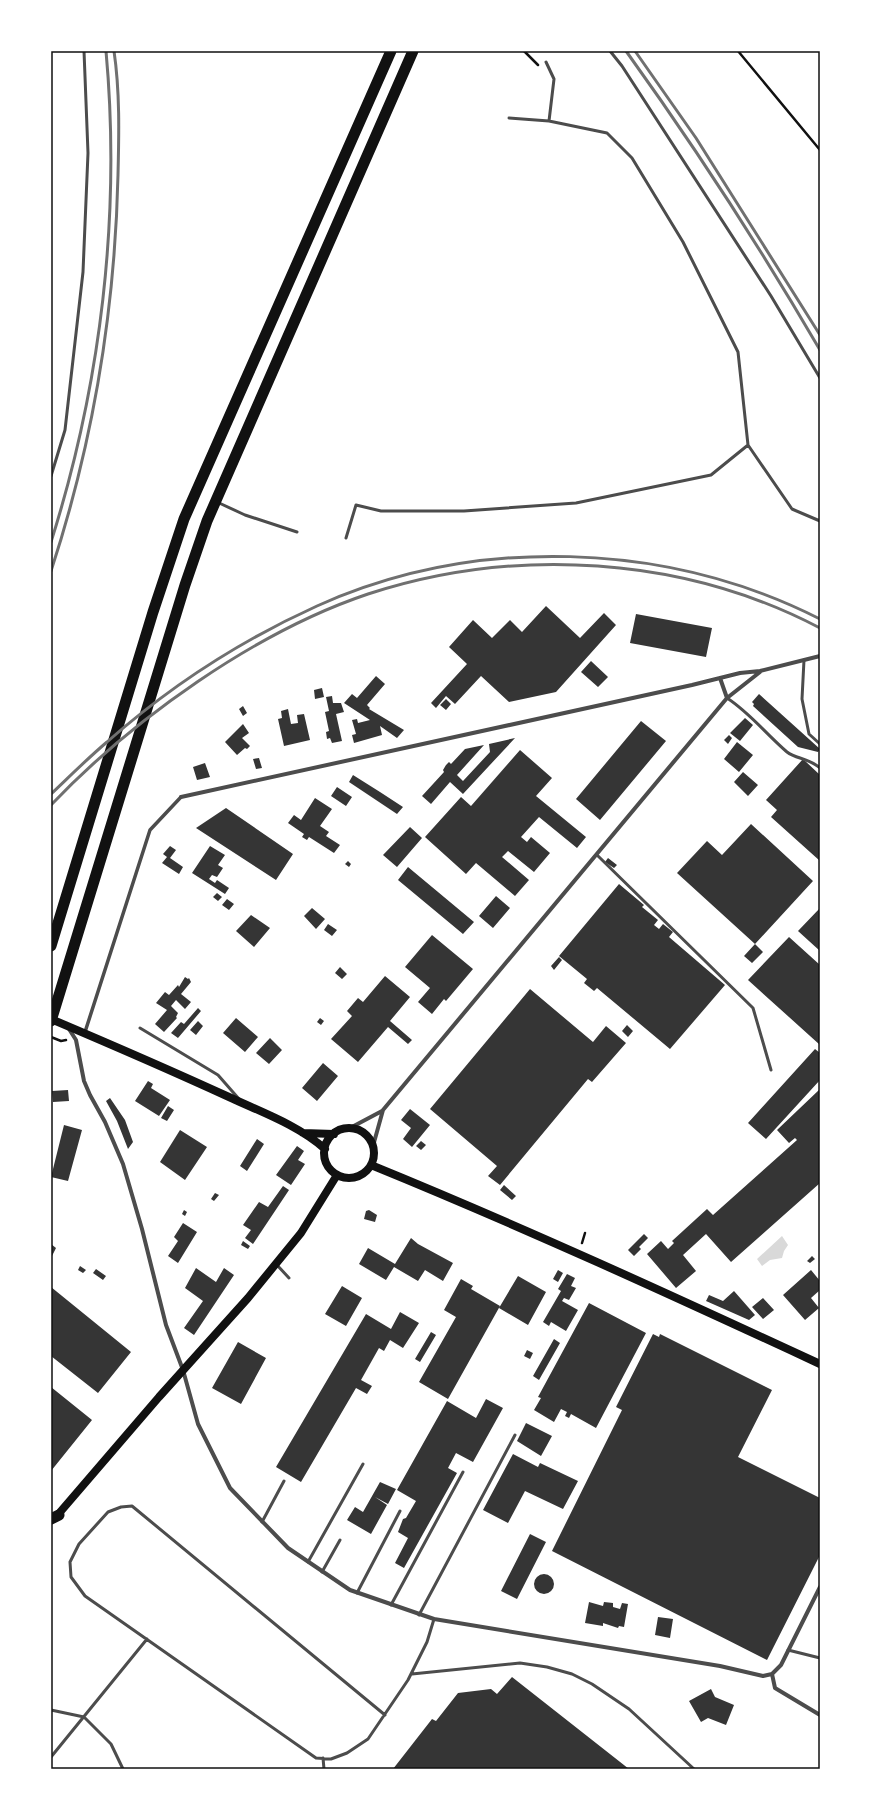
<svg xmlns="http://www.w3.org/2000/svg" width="871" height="1820" viewBox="0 0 871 1820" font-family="Inter,sans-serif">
  <rect width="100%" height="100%" fill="#fff"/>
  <!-- water -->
  <path fill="#d9d9d9" d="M782,1236L788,1245L784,1251L782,1258L770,1260L762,1266L757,1259Z"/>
  <!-- building -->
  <path fill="#353535" d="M546,606L580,638L604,613L616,625L556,692L509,702L481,676L455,704L446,696L436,708L431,703L467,664L449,647L473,620L492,638L510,620L522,632Z
    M636,614L712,628L706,657L630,643Z
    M591,661L608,677L598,687L581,672Z
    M376,676L385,684L367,705L370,708L369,709L404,730L397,738L380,726L382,735L354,743L352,735L356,734L352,720L357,719L358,723L370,720L344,703L352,694L357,698Z
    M322,688L324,697L315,699L314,690Z
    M759,694L820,749L818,752L798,747L753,706L754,704L752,702Z
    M332,696L333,703H341L344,712L336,714L342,741L332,743L330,738L327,739L326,732L329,731L325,712L329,711L326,697Z
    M446,699L451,704L446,710L440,705Z
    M243,706L247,713L243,716L239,709Z
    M288,709L291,724L298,723L297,715L304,714L310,740L284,746L278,719L282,718L281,711Z
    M745,718L753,725L740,741L730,733Z
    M641,721L666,741L600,820L576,799Z
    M243,724L249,733L242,738L250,746L247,749L245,748L237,755L225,742Z
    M729,735L732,738L728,744L724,740Z
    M515,738L463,794L450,782L431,804L422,796L444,772L443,770L446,765L449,762L451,764L465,749L484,745L457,775L463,781L490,752L489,744Z
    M737,742L753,755L739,772L724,759Z
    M520,750L552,778L536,796L586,837L577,848L539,817L521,837L527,842L531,837L550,853L534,872L508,851L502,857L529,880L515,896L476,863L466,874L425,837L461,797L471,806Z
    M259,758L262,768L256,769L253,759Z
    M803,759L820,775V861L771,817L777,810L766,800Z
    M205,763L210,777L197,780L193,767Z
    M743,772L758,785L748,796L734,782Z
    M353,775L380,792L403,807L397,814L349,782Z
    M337,787L352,797L346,806L331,796Z
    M315,798L332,809L320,826L329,832L326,836L340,845L334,853L309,837L307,840L302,837L304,834L288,823L294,815L301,820Z
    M226,808L293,854L276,880L196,828Z
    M751,824L813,881L755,944L677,873L707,841L722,855Z
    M410,827L422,838L397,867L383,855Z
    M170,846L176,850L170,858L183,867L179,874L162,863L167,857L163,854Z
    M210,846L225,855L218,865L223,868L217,877L212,875L209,879L215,883L217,880L229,888L225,894L192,873Z
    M608,858L617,865L614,868L605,862Z
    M348,861L351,864L349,867L345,864Z
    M408,867L474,922L463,934L398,880Z
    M619,884L644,905L642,907L658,920L654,925L659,929L663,924L673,932L669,937L725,985L670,1049L597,988L594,991L584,983L587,979L559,956Z
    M217,893L222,897L218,901L213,897Z
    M496,896L510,908L493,928L479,916Z
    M227,899L234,904L229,910L222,905Z
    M312,908L325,919L316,929L304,916Z
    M820,908V951L798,931Z
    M251,915L270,928L254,947L236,931Z
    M328,924L337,930L332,936L324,930Z
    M432,935L473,969L446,1001L444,999L432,1014L418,1002L430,988L405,967Z
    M789,937L820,965V1045L748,980Z
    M755,944L763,952L752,963L744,956Z
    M559,957L562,960L554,970L551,966Z
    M340,967L347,974L342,979L335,973Z
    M385,976L410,997L390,1021L412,1040L408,1044L388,1027L358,1062L331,1039L352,1016L347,1011L358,998L363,1002Z
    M185,977L188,979L189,978L191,982L181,994L191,1002L185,1009L176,1000L171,1006L178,1013L176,1017L177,1018L164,1032L155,1024L167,1010L156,1003L165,992L169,995L178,985L179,987Z
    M530,989L593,1042L606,1026L626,1043L592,1082L588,1079L500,1185L488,1176L497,1166L430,1109Z
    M198,1008L201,1011L178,1038L171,1033L181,1022L184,1024Z
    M236,1018L258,1037L245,1052L223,1033Z
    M320,1018L324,1021L321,1025L317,1022Z
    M198,1021L203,1026L196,1035L190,1030Z
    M627,1025L633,1031L628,1037L622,1031Z
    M270,1038L282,1050L269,1064L256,1053Z
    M815,1049L820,1053V1080L766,1139L748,1123Z
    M323,1063L338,1076L317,1101L302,1088Z
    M148,1081L153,1084L151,1088L170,1100L159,1116L135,1101Z
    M820,1089V1183L731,1262L706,1234L683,1255L696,1271L676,1288L647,1254L661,1241L668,1249L674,1243L672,1241L707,1209L713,1215L797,1140L795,1138L789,1143L777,1130Z
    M68,1090L69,1101L53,1102L52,1091Z
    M110,1098L125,1120L133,1142L128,1149L117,1121L106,1101Z
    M168,1106L174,1110L167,1121L161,1118Z
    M410,1109L430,1125L412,1147L403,1139L411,1128L401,1120Z
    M64,1125L82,1130L68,1181L51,1177Z
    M180,1130L207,1147L185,1180L160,1162Z
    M257,1139L264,1144L247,1171L240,1166Z
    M421,1141L426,1145L421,1150L416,1146Z
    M297,1146L304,1151L298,1160L305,1164L291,1185L276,1175Z
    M504,1185L516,1196L512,1200L500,1190Z
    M283,1186L289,1190L253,1244L245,1238L251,1230L243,1225L259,1202L268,1207Z
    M215,1193L219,1195L214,1201L211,1199Z
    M184,1210L187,1212L185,1216L182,1214Z
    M369,1210L377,1215L375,1222L364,1219L366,1211Z
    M183,1223L197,1232L178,1263L168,1256L178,1241L174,1237Z
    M644,1234L648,1238L639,1247L641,1249L634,1256L628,1250Z
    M411,1238L418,1244L453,1263L443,1281L425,1270L418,1281L394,1267L386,1280L359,1264L368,1248L395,1264Z
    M243,1241L250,1246L248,1249L241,1245Z
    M51,1244L56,1248L51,1258Z
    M812,1256L815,1259L810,1263L807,1261Z
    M80,1266L86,1270L83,1273L78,1270Z
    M196,1268L216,1282L224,1268L234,1275L194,1335L184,1328L203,1301L185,1288Z
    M96,1269L106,1276L103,1280L93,1273Z
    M558,1270L563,1273L558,1282L553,1279Z
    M811,1270L820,1281V1290L811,1298L819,1308L805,1320L783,1295Z
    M567,1274L575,1278L571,1286L576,1288L569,1300L564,1298L562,1301L578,1310L566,1331L551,1322L549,1326L543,1322L561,1291L558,1289Z
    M518,1276L546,1292L528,1325L499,1308Z
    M461,1279L473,1286L471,1289L500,1306L448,1399L419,1382L456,1317L444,1310Z
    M342,1286L362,1298L346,1326L325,1314Z
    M51,1287L131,1352L98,1393L51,1356Z
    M734,1291L755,1315L749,1320L706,1301L709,1295L723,1301Z
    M763,1298L774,1310L763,1319L752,1307Z
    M589,1303L646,1333L596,1428L571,1414L569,1418L565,1416L567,1412L561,1409L554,1422L534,1410L541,1398L538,1397Z
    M400,1312L419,1323L403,1348L390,1340L384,1351L379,1348L361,1380L372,1386L367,1394L356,1388L301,1482L276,1467L366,1314L391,1329Z
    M431,1332L436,1335L420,1362L415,1359Z
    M653,1334L659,1337L660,1334L772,1390L738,1457L820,1498V1555L767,1660L552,1551L622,1410L616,1407Z
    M554,1339L560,1343L539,1380L533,1376Z
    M238,1342L266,1358L241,1404L212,1388Z
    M527,1350L533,1353L530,1359L524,1356Z
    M51,1387L92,1420L51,1471Z
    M486,1399L503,1408L473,1462L456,1453L448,1468L457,1473L404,1568L395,1563L408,1538L398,1532L403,1519L406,1518L416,1501L397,1490L447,1401L476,1418Z
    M526,1423L552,1436L541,1456L517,1441Z
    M513,1454L538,1467L540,1463L578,1481L563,1509L525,1491L508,1523L483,1510Z
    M380,1482L396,1489L388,1504L375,1497L387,1505L371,1534L347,1520L355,1507L363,1512Z
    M530,1534L546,1542L517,1599L501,1591Z
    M534 1584a10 10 0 1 1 20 0a10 10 0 1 1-20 0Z
    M589,1602L603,1606L604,1602L613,1603V1607L620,1609L622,1603L628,1604L624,1627L619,1626L618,1628L603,1623V1626L585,1623Z
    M658,1617L673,1619L670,1638L655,1635Z
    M512,1677L629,1769H393L432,1719L436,1721L458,1693L491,1689L497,1694Z
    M711,1689L715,1697L734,1705L726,1725L708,1718L701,1722L689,1701Z"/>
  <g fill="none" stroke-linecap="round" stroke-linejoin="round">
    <!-- path -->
    <path stroke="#111" stroke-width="2.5" d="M524,51L538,65
      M738,51L820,150
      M51,1037L61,1041L66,1040
      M582,1243L585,1233"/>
    <!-- service -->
    <path stroke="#4c4c4c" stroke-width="3" d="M610,51L622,66L771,296L820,378
      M546,62L554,79L549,121
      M509,118L549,121L607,133L632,158L683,242L738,352L748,445L792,509L820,521
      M51,476L65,430L83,272L88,153L84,51
      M217,502L245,515L297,532
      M346,538L356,505L381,511H464L576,503L711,475L748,445
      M804,660L802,699L809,734L820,744
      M727,698C750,713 766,734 787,752C796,759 809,758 820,768
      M597,855L753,1008L771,1070
      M140,1028L218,1075L239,1099
      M277,1265L289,1278
      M262,1522L284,1481
      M308,1562L363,1464
      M322,1572L340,1540
      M357,1593L400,1511
      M391,1605L463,1472
      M419,1615L515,1435
      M788,1650L820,1658
      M412,1674L520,1663L547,1667L572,1674L592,1684L629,1709L694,1769
      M51,1710L84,1717L111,1744L123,1769
      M385,1715L132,1506L121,1507L108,1512L79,1544L70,1562L71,1577L85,1596L316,1758L331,1759L347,1753L368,1739L408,1680L427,1642L434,1619
      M51,1757L147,1639
      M323,1758L324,1769"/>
    <!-- pedestrian -->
    <path stroke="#4c4c4c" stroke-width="3.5" d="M85,1032L150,830L181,797"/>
    <!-- minor -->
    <path stroke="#4c4c4c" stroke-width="4" d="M720,678L727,698
      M181,797L692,685L740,673L760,671L820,656
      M69,1029L76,1040L84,1081L90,1095L105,1122L123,1164L142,1229L166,1325L183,1370L198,1424L230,1488L288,1548L350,1590L434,1619L720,1666L763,1676L772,1674
      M350,1128L382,1111
      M373,1146L383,1110L727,698L760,672
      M772,1674L781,1665L820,1587
      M772,1674L775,1688L820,1715"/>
    <!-- secondary -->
    <path stroke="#111" stroke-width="8" d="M51,1019C110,1044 170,1070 229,1097C261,1112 298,1125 325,1149
      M324 1153a25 25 0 1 1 50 0a25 25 0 1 1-50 0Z
      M303,1133L334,1134
      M371,1165C523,1227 671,1295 820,1364
      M55,1518L159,1397L248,1298L301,1233L337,1175"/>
    <!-- trunk -->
    <path stroke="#111" stroke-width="11" d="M51,946L153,612L184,519L391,51
      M51,1021L185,585L207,521L413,51
      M51,1519L59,1515"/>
    <!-- rail -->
    <path stroke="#707070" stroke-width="3" d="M626,51C695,147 760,247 820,350
      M635,51L696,138L820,335
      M51,542C101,384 121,216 106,51
      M51,571C93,443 115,310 118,175C119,134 120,92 114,51
      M51,794C69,777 88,758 107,742C169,687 242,640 317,606C475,535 666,541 820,619
      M51,805C133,719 255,632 368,594C515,546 683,556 820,628"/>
  </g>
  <!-- border -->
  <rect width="871" height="1820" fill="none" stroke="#ffffff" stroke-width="104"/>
  <rect x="52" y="52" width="767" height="1716" fill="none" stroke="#111" stroke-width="1.5"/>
</svg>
